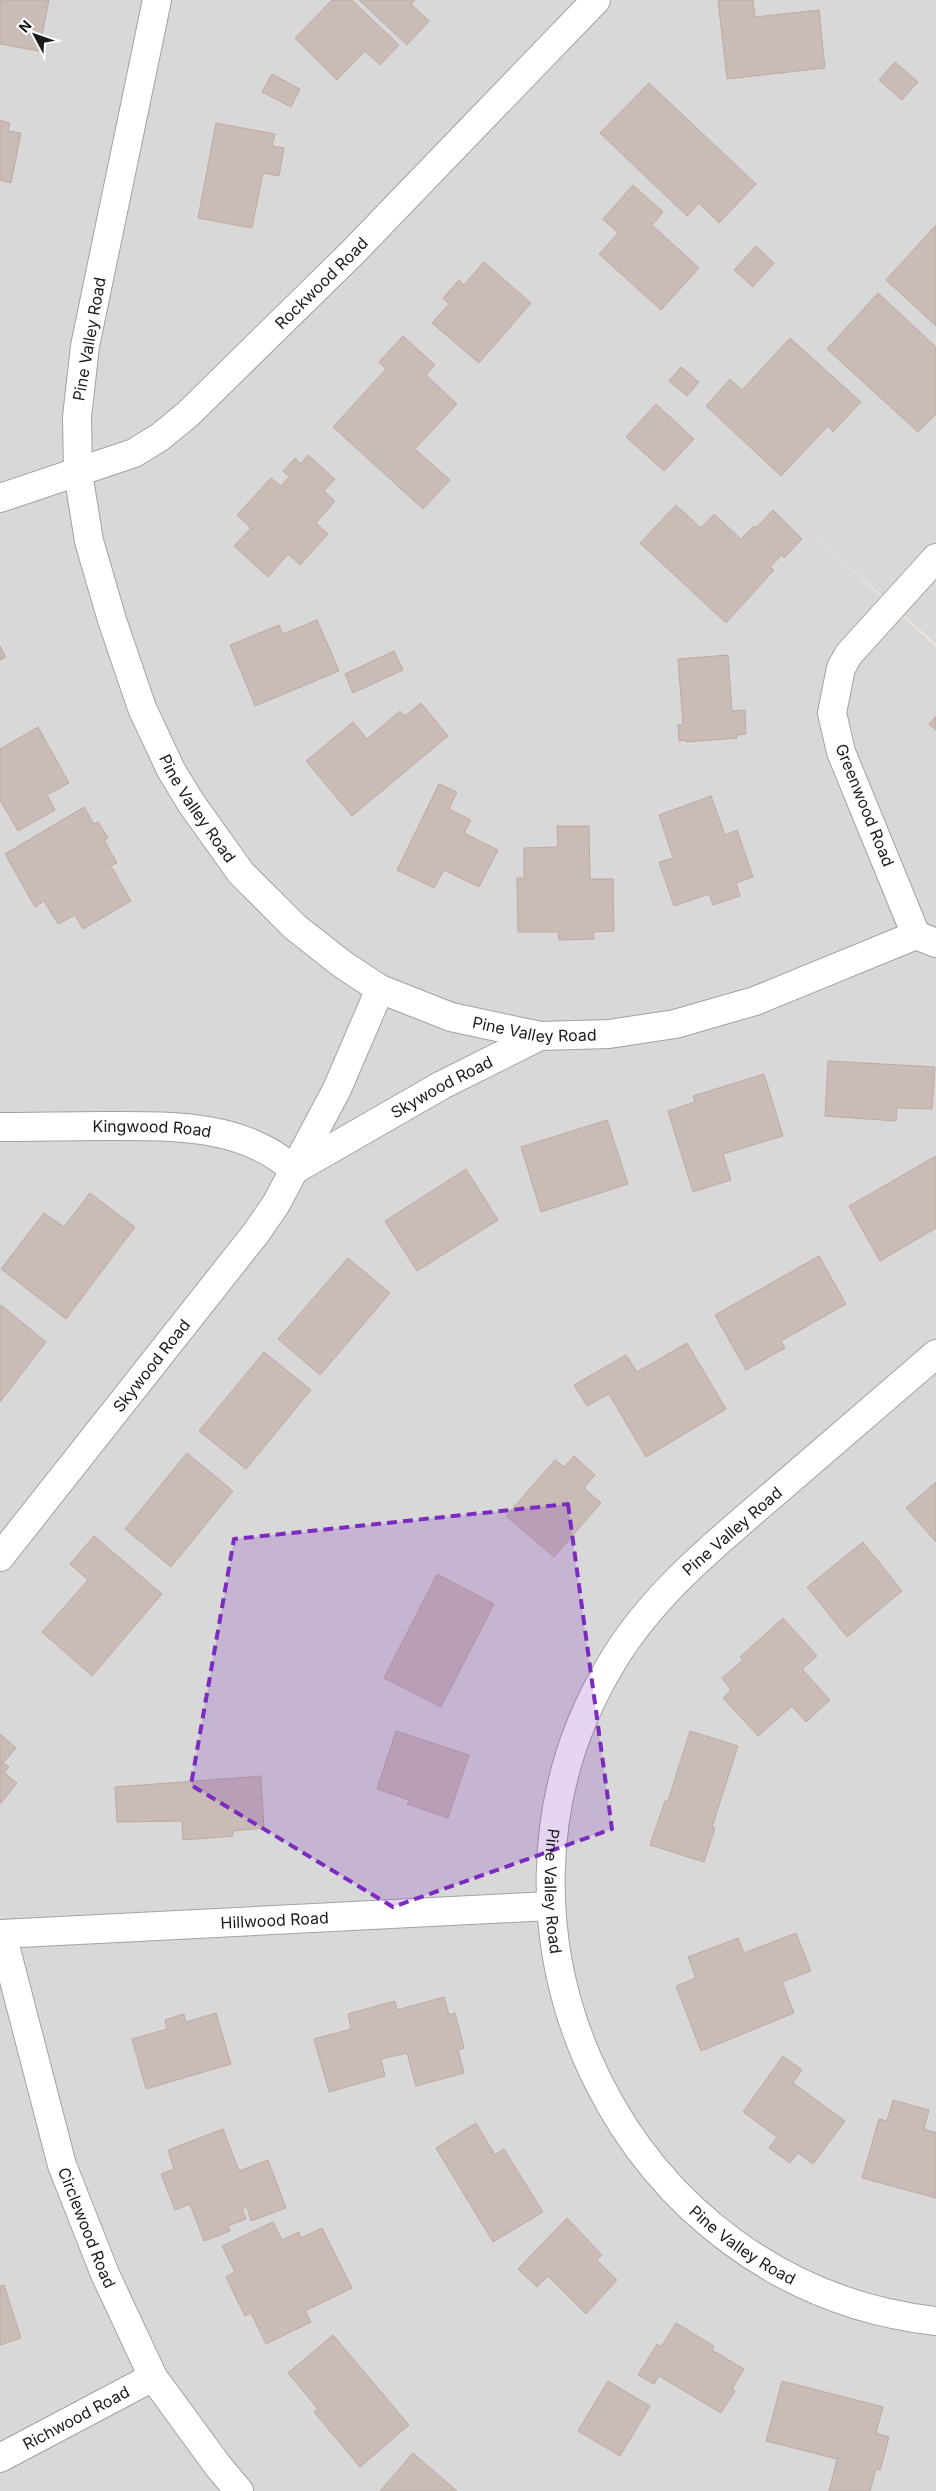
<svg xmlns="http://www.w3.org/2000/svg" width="936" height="2491" viewBox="0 0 936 2491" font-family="Inter,sans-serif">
  <rect width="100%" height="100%" fill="#eee6df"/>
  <!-- residential -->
  <path fill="#d9d8d8" d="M0,0H936V644L808,530L936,647V2491H0Z"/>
  <!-- building -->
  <path fill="#c9bbb6" stroke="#c0a9a1" d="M0,0H49L39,51L0,44Z
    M332,0H352L399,45L380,65L365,51L337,80L295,38Z
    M359,0H415L411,4L429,21L407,45Z
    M718,0H753L755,17L819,10L825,68L727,79Z
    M895,62L918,82L902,100L879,80Z
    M272,74L300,89L291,107L262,92Z
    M649,83L756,184L719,223L699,203L687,216L600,133Z
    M0,120L10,123L8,131L21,133L11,183L0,180Z
    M216,123L275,134L272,146L284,148L279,176L263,173L252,228L198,218Z
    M633,185L663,212L652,225L699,268L661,310L599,254L618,233L603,219Z
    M936,225V326L886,280Z
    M756,246L774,263L753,287L734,270Z
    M484,262L531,303L479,363L432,323L449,304L443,298L459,280L464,285Z
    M878,293L936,347V414L918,432L827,349Z
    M403,336L435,365L426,375L457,404L415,449L450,480L423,509L333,427L386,369L379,362Z
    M790,338L861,402L833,432L828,426L781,476L706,406L730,379L742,390Z
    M681,367L699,382L687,396L669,381Z
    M656,404L694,439L664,471L626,437Z
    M308,455L335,479L324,491L335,501L316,523L328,534L300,565L288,554L268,577L234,546L251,528L237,515L271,478L281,486L289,477L283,471L295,458L301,464Z
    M676,505L701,528L714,514L741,539L754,526L756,528L773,510L802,539L784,558L782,555L770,567L774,570L726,623L640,543Z
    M317,620L339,671L255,706L230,645L279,625L283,634Z
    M0,646L6,657L0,660Z
    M394,651L403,670L353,693L345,674Z
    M728,655L732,711L745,710L746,734L737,735V738L686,742V740L679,741L678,725L683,724L678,659Z
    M421,703L448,736L352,816L306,761L353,722L367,739L400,711L405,716Z
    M936,716V730L929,724Z
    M38,727L69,783L47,795L55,810L18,831L0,800V749Z
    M439,784L457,792L449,809L471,820L464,833L498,850L479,887L444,870L434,888L397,870Z
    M711,796L725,835L737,830L753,877L736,883L740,896L713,905L709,894L674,906L659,862L673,858L659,815Z
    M84,807L94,824L98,822L108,838L104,840L117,863L111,866L131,901L83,929L75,915L58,924L44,901L35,907L5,854Z
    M557,826H589L590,879H613L614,931L593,932L594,939L559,940L558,932H518L517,878H524V848L558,847Z
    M828,1061L935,1067L932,1109L897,1108L896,1121L825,1116Z
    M764,1074L783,1136L723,1154L731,1180L693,1192L668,1111L695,1102L693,1096Z
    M607,1120L628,1184L541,1212L521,1147Z
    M936,1156V1228L880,1261L849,1206Z
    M466,1169L498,1220L417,1271L385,1221Z
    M90,1193L135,1227L66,1319L1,1269L44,1213L64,1227Z
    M819,1256L846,1304L781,1341L785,1348L746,1370L715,1315Z
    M348,1258L390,1293L320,1375L278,1339Z
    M1,1305L46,1342L0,1402V1306Z
    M687,1343L726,1409L646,1457L609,1394L587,1406L574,1385L626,1355L637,1372Z
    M264,1352L311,1390L246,1469L199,1431Z
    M187,1453L233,1491L171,1567L125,1529Z
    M574,1456L595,1475L584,1488L601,1503L554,1557L506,1516L555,1460L564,1467Z
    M936,1482V1542L906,1508Z
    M94,1536L162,1594L92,1676L42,1632L88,1580L70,1564Z
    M863,1542L902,1591L847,1637L807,1587Z
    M437,1574L494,1604L441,1707L384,1678Z
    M783,1618L817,1656L802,1669L830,1700L806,1722L792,1706L758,1736L723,1698L731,1690L722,1678L743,1660L740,1657Z
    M396,1731L469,1755L448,1818L407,1804L409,1800L377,1789Z
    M690,1731L738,1746L712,1827L715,1828L704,1862L650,1845L665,1801H668Z
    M0,1734L16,1748L3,1763L9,1767L4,1773L17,1783L0,1804Z
    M261,1776L264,1828L233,1831V1836L183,1840L182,1821L117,1822L115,1787Z
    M796,1933L811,1971L782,1982L794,2013L701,2051L676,1986L696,1978L688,1957L738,1938L744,1953Z
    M444,1997L449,2015L455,2013L464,2048L458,2050L464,2073L416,2086L407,2053L381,2059L385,2076L329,2092L314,2039L351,2029L348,2014L395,2001L397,2010Z
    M216,2013L231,2064L146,2089L132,2039L167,2029L165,2020L184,2014L186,2022Z
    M783,2056L802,2070L793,2083L845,2121L813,2164L798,2153L790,2163L769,2148L777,2137L743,2112Z
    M893,2100L929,2110L924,2129L936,2133V2198L862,2178L879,2119L887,2121Z
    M476,2123L495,2155L504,2149L543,2212L493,2242L436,2148Z
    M223,2129L239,2171L268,2160L286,2208L251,2221L247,2207L242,2209L246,2219L228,2226L230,2231L204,2241L190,2204L175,2210L161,2174L174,2169L168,2150Z
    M567,2218L602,2255L597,2260L617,2280L586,2314L548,2276L537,2287L518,2269Z
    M273,2222L282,2240L299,2232L301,2238L322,2228L352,2288L305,2311L311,2322L266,2344L251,2313L245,2316L226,2277L235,2272L222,2246Z
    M4,2285L21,2338L0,2345V2286Z
    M676,2323L714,2346L712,2350L744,2369L732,2389L735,2391L721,2413L659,2376L654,2384L638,2375L657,2344L661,2347Z
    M333,2335L409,2425L360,2467L314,2412L318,2409L288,2373Z
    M608,2381L650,2406L620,2456L578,2431Z
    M782,2381L883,2407L876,2433L889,2437L880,2470L876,2469L870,2491H829L837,2459L766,2441Z
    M413,2453L457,2491H380Z"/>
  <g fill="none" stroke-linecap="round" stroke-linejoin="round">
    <!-- street casing -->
    <g stroke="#a2a2a2" stroke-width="30">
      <g id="street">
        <path id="s1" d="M157,0L85,346L77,417L78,473L89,541L112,620L142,708L171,770L191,803L241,873L295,927L342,964L380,989L451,1017L540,1036L609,1034L675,1024L755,1001L916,935L936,943"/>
        <path id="s2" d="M0,498L134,453L160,437L188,414L353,252L596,0"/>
        <path d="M916,935L841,752L832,713L841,668L849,654L936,558"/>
        <path id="s3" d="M0,1127C34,1127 68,1126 103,1126C168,1126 243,1123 294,1170L337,1089L380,989"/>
        <path id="s4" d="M936,1354C881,1402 825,1449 770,1497C712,1547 651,1596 611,1664C451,1931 626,2287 936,2321"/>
        <path id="s5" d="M0,1557L256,1233L276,1204L294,1170L442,1085L540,1036"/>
        <path id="s6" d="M0,1934L550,1906"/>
        <path id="s7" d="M2,1934L62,2165L105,2274L153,2377L218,2466L239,2491"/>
        <path id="s8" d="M0,2458L153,2377"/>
      </g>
    </g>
    <!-- street -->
    <use href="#street" stroke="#fff" stroke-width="28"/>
  </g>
  <!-- marked area -->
  <path fill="#7b2cbf" fill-opacity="0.2" stroke="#7b2cbf" stroke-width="4" stroke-dasharray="10 6" stroke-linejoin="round" d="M568,1504L612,1829L393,1907L191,1785L234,1539Z"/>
  <g text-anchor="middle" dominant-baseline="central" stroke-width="4" stroke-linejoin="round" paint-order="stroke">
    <!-- street labels -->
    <g font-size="16" fill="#1b1b1b" stroke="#fff">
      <text stroke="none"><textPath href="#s2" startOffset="395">Rockwood Road</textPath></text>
      <text transform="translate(89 339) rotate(-80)">Pine Valley Road</text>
      <text transform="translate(865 805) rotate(68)">Greenwood Road</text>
      <text stroke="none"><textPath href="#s1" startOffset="840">Pine Valley Road</textPath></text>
      <text stroke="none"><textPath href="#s1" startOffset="1261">Pine Valley Road</textPath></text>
      <text stroke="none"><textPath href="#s5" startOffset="656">Skywood Road</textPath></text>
      <text stroke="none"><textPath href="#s3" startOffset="152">Kingwood Road</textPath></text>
      <text stroke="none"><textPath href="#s5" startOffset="244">Skywood Road</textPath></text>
      <text transform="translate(732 1531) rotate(-41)">Pine Valley Road</text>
      <text stroke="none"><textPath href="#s4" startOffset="689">Pine Valley Road</textPath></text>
      <text stroke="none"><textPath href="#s6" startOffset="275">Hillwood Road</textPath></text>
      <text stroke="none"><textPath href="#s7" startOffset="306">Circlewood Road</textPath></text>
      <text stroke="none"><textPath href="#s4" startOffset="1108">Pine Valley Road</textPath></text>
      <text stroke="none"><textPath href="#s8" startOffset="86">Richwood Road</textPath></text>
    </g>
  </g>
  <!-- north arrow -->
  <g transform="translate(35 35) rotate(311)" stroke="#ffffff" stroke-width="4" paint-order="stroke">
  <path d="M0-4L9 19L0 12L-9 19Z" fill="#1b1b1b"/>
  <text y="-8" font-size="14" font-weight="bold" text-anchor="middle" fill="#1b1b1b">N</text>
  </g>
</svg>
